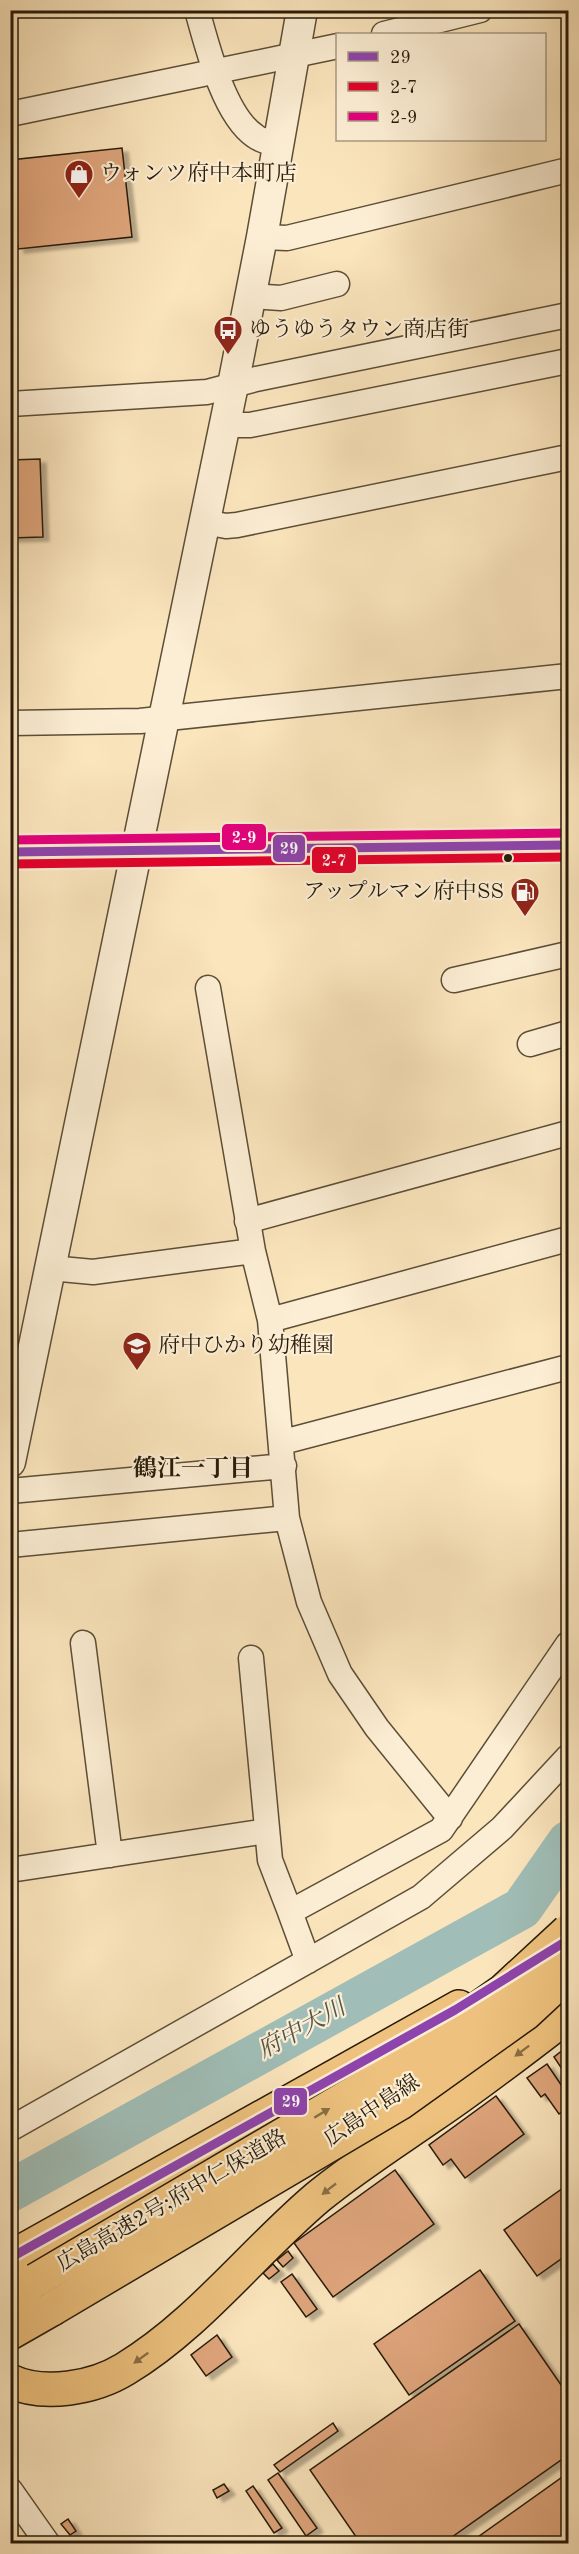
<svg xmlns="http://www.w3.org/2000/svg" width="579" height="2554" viewBox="0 0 579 2554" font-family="'Old Standard TT','Noto Serif JP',serif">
  <defs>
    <filter id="shadow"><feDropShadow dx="6" dy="4" stdDeviation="1.5" flood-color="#0004"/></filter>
  </defs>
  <rect width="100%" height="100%" fill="#fbe5bd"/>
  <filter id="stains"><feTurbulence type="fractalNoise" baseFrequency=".00333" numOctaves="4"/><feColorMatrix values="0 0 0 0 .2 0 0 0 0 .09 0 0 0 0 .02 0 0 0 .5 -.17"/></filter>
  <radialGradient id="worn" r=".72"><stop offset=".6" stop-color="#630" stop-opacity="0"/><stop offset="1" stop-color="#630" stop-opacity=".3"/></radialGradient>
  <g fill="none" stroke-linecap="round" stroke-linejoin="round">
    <!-- river -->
    <path stroke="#a0beb7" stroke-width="42" d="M10,2191L522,1908L568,1842"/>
  </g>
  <!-- building -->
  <path fill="#dfa57b" stroke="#271b0a" stroke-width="1.5" filter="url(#shadow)" d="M122,148L132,237L18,249L10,160Z
    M40,459L43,537L10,538V460Z
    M568,2046V2078L554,2057Z
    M547,2064L568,2095V2107L559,2114L545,2094L541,2097L527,2078Z
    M496,2096L524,2134L465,2178L451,2159L443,2165L429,2145Z
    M395,2170L434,2224L333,2297L294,2243Z
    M566,2186L568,2254L537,2276L504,2230Z
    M288,2251L293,2258L283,2267L277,2260Z
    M273,2264L279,2271L269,2279L263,2273Z
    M480,2270L515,2321L409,2395L374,2344Z
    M292,2274L317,2309L306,2317L281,2282Z
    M519,2324L568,2395V2455L442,2544H361L310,2470Z
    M217,2335L232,2357L206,2376L191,2355Z
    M333,2423L338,2431L280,2472L274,2465Z
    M278,2473L317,2528L306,2536L268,2480Z
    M568,2473V2544H468Z
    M224,2484L229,2491L217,2498L213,2490Z
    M253,2486L282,2528L274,2533L246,2491Z
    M68,2519L76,2531L70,2535L61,2524Z
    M31,2539L35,2544H21V2540Z"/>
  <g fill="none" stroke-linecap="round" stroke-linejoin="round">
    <!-- minor casing -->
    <g stroke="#5c4e37" stroke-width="27">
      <path id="minor" d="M197,10C207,46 224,115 255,136C261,141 270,142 277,145
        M384,34L480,10
        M10,114L338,46
        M262,237L287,238L568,170
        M250,296L281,298L337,284
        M10,404L207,392L256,379L568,315
        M223,425H250L568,361
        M204,522L226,526L237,525L568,457
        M10,723L140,721L568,676
        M454,980L568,954
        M208,988L253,1251L270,1320L287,1518L309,1602L340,1674L377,1728L450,1818
        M530,1044L568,1033
        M247,1221L568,1133
        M50,1268L93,1272L253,1251
        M270,1320L568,1239
        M283,1442L568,1367
        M10,1491L284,1466
        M10,1545L287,1518
        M83,1643L110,1855
        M251,1658L270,1860L290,1912
        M10,1870L267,1831
        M308,1961L290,1912L441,1830L568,1644
        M10,2129L421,1897L502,1828L568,1757
        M10,2490L48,2544"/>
    </g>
    <!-- tertiary casing -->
    <g stroke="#5c4e37" stroke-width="33">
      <path id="tertiary" d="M10,852L568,845
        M10,1462L233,385L262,237L302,10"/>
    </g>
    <!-- primary casing -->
    <g stroke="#271b0a" stroke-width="36">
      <path id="primary" d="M10,2258L459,2007"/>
    </g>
    <!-- motorway casing -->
    <g stroke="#271b0a" stroke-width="36">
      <path id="motorway" d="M10,2296L36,2280
        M10,2333L52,2309
        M10,2381C44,2397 94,2388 125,2369C198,2325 253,2252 318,2197C355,2167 394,2142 433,2115C479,2084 524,2049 568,2015"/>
    </g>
    <!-- minor -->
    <use href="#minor" stroke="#fceed4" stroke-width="24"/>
    <!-- tertiary -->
    <use href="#tertiary" stroke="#fceed4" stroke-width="30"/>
    <!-- primary -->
    <use href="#primary" stroke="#eec27e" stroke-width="33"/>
    <!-- motorway -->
    <use href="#motorway" stroke="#eec27e" stroke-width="33"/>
    <!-- motorway-bridge casing -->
    <g stroke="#271b0a" stroke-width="36" stroke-linecap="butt">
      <path id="motorway-bridge" d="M36,2280L378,2079L503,1991L568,1931
        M52,2309L400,2103L526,2013L568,1974"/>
    </g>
    <!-- motorway-bridge -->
    <use href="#motorway-bridge" stroke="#eec27e" stroke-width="33"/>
    <!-- bus-1 casing -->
    <g stroke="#fceed4" stroke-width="14">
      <path id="bus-1" d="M10,852L568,845
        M10,2258L455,2010L568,1940"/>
    </g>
    <!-- bus-2 casing -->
    <g stroke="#fceed4" stroke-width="14">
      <path id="bus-2" d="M10,864L568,857"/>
    </g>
    <!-- bus-3 casing -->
    <g stroke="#fceed4" stroke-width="14">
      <path id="bus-3" d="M10,840L568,833"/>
    </g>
    <!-- bus-1 -->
    <use href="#bus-1" stroke="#8e44ad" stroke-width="9"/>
    <!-- bus-2 -->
    <use href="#bus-2" stroke="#e4002b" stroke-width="9"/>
    <!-- bus-3 -->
    <use href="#bus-3" stroke="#e5007d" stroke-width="9"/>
  </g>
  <!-- one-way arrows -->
  <defs><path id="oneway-solid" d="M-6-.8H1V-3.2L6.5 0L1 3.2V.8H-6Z" transform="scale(1.5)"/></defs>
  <g fill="#8a6e44">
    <use href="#oneway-solid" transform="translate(522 2051) rotate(143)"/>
    <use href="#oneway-solid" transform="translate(322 2113) rotate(-31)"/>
    <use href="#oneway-solid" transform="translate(329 2189) rotate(142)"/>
    <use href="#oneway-solid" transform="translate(141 2358) rotate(144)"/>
  </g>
  <!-- icons -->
  <defs>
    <g id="shop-pin" transform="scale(1.5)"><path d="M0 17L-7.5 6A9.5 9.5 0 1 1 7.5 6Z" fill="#8f2418" stroke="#fceed4"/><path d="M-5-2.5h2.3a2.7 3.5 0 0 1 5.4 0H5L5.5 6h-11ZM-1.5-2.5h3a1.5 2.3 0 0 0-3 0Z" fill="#fff"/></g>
    <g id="bus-pin" transform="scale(1.5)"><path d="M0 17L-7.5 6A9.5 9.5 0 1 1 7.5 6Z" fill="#8f2418" stroke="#fceed4"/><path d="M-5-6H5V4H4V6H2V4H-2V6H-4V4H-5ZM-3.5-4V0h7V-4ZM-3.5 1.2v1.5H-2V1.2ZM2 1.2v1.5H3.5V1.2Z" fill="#fff"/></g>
    <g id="fuel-pin" transform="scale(1.5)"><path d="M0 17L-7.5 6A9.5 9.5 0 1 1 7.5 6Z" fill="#8f2418" stroke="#fceed4"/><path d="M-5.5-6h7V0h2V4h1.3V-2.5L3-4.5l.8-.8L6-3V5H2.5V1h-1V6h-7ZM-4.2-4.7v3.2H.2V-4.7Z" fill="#fff"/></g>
    <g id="school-pin" transform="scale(1.5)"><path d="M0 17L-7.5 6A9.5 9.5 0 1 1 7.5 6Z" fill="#8f2418" stroke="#fceed4"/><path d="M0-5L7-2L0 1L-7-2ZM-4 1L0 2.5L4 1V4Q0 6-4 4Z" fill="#fff"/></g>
  </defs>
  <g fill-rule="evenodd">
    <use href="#shop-pin" x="79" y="174"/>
    <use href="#bus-pin" x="228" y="330"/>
    <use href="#fuel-pin" x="525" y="892"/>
    <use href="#school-pin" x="137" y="1346"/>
  </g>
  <!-- markers -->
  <circle fill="#271b0a" stroke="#fceed4" stroke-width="2" cx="508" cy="858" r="5"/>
  <g text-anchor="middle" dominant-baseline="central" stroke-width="4.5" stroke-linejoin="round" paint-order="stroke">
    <!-- poi labels -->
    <g font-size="22" fill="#271b0a" stroke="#fceed4" text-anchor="start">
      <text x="100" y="174">ウォンツ府中本町店</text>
      <text x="249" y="330">ゆうゆうタウン商店街</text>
      <text x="504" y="892" text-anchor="end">アップルマン府中SS</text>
      <text x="158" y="1346">府中ひかり幼稚園</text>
    </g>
    <!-- street labels -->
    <g font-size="22" fill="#271b0a" stroke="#fceed4">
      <text transform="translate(372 2111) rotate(-34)">広島中島線</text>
      <text transform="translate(172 2201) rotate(-30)">広島高速2号;府中仁保道路</text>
    </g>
    <!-- neighbourhood labels -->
    <g font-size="24" font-weight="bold" fill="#271b0a" stroke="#fceed4">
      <text x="193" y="1470">鶴江一丁目</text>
    </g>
    <!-- water labels -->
    <g font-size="24" font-style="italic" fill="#515447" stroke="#fceed4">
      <text transform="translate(302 2030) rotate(-29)">府中大川</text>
    </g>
  </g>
  <g stroke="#fceed4" stroke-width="2">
    <rect x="221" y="823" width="46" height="28" rx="6" fill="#e5007d"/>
    <rect x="272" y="834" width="34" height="29" rx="6" fill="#8e44ad"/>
    <rect x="311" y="846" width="46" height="28" rx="6" fill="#e4002b"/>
    <rect x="273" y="2087" width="35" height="29" rx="6" fill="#8e44ad"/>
  </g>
  <g font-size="16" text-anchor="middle" font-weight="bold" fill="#fff">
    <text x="244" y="843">2-9</text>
    <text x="289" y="854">29</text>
    <text x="334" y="866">2-7</text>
    <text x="291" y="2107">29</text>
  </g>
  <!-- margin -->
  <rect width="579" height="2554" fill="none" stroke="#fbe5bd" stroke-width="36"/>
  <rect x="12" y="12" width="555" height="2530" fill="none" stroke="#271b0a" stroke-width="3"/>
  <rect x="18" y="18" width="543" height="2518" fill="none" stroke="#271b0a" stroke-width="1.5"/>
  <!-- legend -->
  <rect x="336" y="33" width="210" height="108" fill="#fceed4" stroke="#a79a83" stroke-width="1.5"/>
  <rect x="348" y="52" width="30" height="9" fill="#8e44ad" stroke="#a79a83" stroke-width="1.5"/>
  <text x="390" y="63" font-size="18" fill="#271b0a">29</text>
  <rect x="348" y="82" width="30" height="9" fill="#e4002b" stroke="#a79a83" stroke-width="1.5"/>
  <text x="390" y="93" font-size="18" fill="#271b0a">2-7</text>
  <rect x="348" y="112" width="30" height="9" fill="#e5007d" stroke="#a79a83" stroke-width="1.5"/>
  <text x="390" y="123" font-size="18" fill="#271b0a">2-9</text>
  <rect width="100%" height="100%" filter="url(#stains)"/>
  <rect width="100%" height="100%" fill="url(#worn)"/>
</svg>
